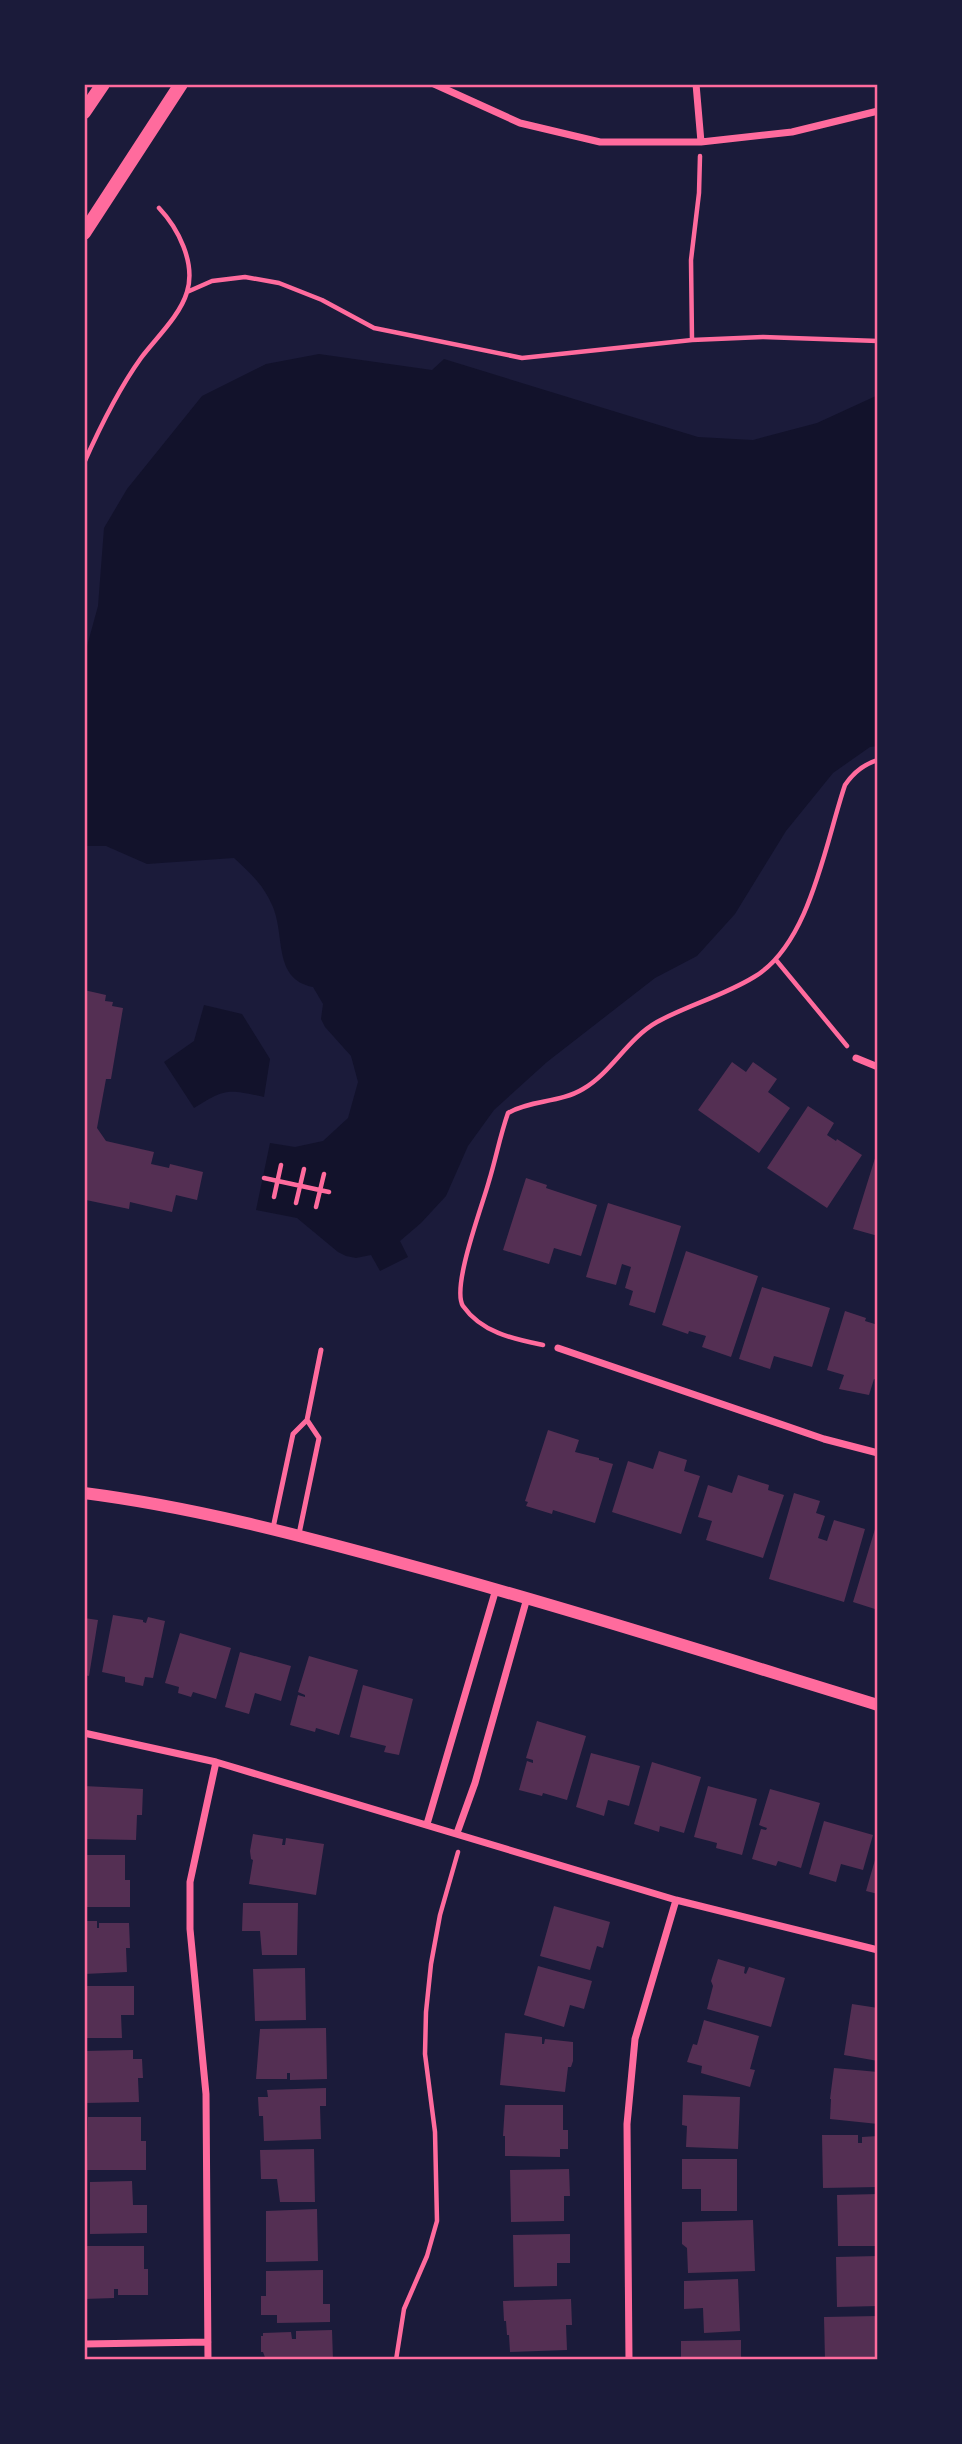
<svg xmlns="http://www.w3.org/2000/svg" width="962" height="2444" viewBox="0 0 962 2444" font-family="'IBM Plex Serif',serif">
  <rect width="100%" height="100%" fill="#1b1b3a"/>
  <!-- water -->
  <path fill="#12122b" d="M319,354L432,370L444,359L698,437L753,440L817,423L878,395V746L870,747L833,773L786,831L735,914L697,956L655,978L547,1062L494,1110L468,1146L446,1196L421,1223L400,1241L408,1257L380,1271L371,1255L356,1258L346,1256L338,1252L297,1218L256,1210L270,1143L295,1147L323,1141L348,1118L358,1082L351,1056L325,1027L321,1019L323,1004L313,987C272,979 286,935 272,905C263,884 250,873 234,858L147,864L106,846H84V657L98,606L104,528L127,489L202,396L266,364Z
    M204,1005L242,1014L270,1059L264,1097C227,1089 226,1088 194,1108L164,1062L194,1041Z"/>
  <!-- building -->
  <path fill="#542f53" d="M84,990L106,995L105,1001L113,1002L112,1006L123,1008L111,1079H106L97,1128L106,1141L154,1152L151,1164L169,1168L170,1164L203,1172L197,1200L176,1195L172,1212L130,1202L129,1209L86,1200L87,1193L84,1192Z
    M732,1062L746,1072L753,1062L777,1079L768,1092L790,1108L759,1153L698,1110Z
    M808,1106L834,1123L827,1135L836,1141L837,1139L862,1155L827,1208L767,1168Z
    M876,1155L878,1156V1236L853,1229Z
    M526,1178L547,1185L546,1188L597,1205L581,1256L554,1248L549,1264L503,1250Z
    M608,1203L681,1226L655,1313L629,1305L633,1291L625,1288L631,1267L622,1264L616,1285L586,1277Z
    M686,1251L758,1276L731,1357L702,1347L706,1336L689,1331L688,1334L662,1325Z
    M762,1287L830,1308L812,1367L774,1356L770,1369L739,1359Z
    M845,1311L866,1318L865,1321L878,1325V1380L874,1379L869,1395L839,1389L844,1375L827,1370Z
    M548,1430L579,1440L575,1452L599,1458V1460L613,1464L595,1523L553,1510L552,1514L526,1506L528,1502L525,1501Z
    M659,1451L687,1460L684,1471L700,1476L681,1534L612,1512L628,1461L653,1469Z
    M738,1475L769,1485L768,1490L784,1495L763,1558L706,1540L712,1521L698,1517L708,1485L732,1493Z
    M794,1493L820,1501L816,1513L825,1516L818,1538L827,1541L834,1520L865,1529L844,1602L769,1579Z
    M875,1529L878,1530V1610L853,1602Z
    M113,1615L143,1620V1622L146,1623L148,1617L165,1621L153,1678L145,1677L143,1686L125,1682V1677L102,1672Z
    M84,1618L98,1620L89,1676L84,1675Z
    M180,1633L231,1648L216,1699L193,1692L191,1697L178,1693L179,1687L165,1683Z
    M240,1652L291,1666L281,1701L255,1693L249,1714L225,1707Z
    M309,1656L358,1670L339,1735L316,1728L315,1732L290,1725L298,1695L305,1697V1695L298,1692Z
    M363,1685L413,1699L399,1755L384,1752L386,1746L350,1737Z
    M537,1721L586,1736L567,1800L543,1793L542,1796L519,1790L527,1761L533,1763V1760L526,1758Z
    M591,1753L640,1766L629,1806L608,1800L604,1816L576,1807Z
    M652,1762L701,1777L684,1833L660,1826L659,1832L634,1824Z
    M84,1786L143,1789L142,1815H137L136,1840L84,1839Z
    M708,1786L757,1799L742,1855L716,1848L717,1843L694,1837Z
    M770,1789L820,1803L801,1868L778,1861L776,1866L752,1859L761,1829L766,1830L767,1828L759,1825Z
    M824,1821L873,1835L863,1870L841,1864L836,1882L809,1874Z
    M253,1834L283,1839L282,1845H285L286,1838L324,1844L316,1895L249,1884L253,1860L251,1859L250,1851Z
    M877,1853H878V1894L866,1891Z
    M84,1855H125V1880H130V1907H84Z
    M243,1903H298L297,1955H262L260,1931H242Z
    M554,1906L610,1922L603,1948L597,1946L590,1970L540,1956Z
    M84,1921H97V1928H99V1923H129L130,1948H126L127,1972L84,1974Z
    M718,1959L745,1967L744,1973L746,1974L749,1967L785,1978L771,2027L707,2009L713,1986L711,1981Z
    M538,1966L592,1981L584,2009L570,2005L564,2027L524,2015Z
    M305,1968L306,2020L255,2021L253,1969Z
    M84,1986H134V2015H121L122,2038H84Z
    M852,2004L878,2008V2061L844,2055Z
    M704,2020L759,2036L750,2069L755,2070L750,2087L701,2073L702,2066L687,2062L693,2044L697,2045Z
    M326,2028L327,2079L290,2080V2073H287V2079H256L260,2029Z
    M505,2033L542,2037V2044H544L545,2039L573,2042V2061L571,2067H568L565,2092L500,2085Z
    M133,2050V2059H142L143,2078H138L139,2102L84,2103V2051Z
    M834,2068L878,2072V2124L830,2119L831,2099H830Z
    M326,2088V2106H320L321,2139L264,2141L263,2116H259L258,2097H268L267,2090Z
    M683,2095L740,2097L738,2149L686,2147L687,2126L682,2125Z
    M505,2105H563V2130H568V2149H560V2157L505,2156V2136H503Z
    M88,2117H141V2141H146V2170H87Z
    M822,2135H858V2143H862V2137L878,2136V2187L823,2188Z
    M314,2149L315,2202H280L277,2179H261L260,2150Z
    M682,2159H737V2211H701V2189H682Z
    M569,2169L570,2196H564V2221L511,2222L510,2170Z
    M132,2181L133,2205H147V2233L90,2234V2182Z
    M878,2194V2246H838L837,2195Z
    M317,2209L318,2261L266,2262V2211Z
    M753,2220L755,2271L688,2273L687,2248L682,2244V2222Z
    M570,2234V2263H557V2286L514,2287L513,2235Z
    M84,2246H144V2269H148V2295H118V2289H114V2298L84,2299Z
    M878,2256V2306L837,2307L836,2257Z
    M323,2270V2304H330V2322L277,2323V2315H261V2296H266V2271Z
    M738,2279L740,2331L704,2333L703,2308L684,2309V2281Z
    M571,2299L572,2325H566L567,2350L510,2352L509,2335H507L506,2321H504L503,2301Z
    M878,2316V2360H825L824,2317Z
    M332,2330L333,2360H266L263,2352H261V2336H263V2333L291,2332L292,2339H296V2331Z
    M741,2340V2360H681V2341Z"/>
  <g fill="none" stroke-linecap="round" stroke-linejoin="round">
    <!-- path -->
    <path stroke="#ff6b9d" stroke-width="4.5" d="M187,292L212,281L245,277L279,283L322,300L374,328L522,358L692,340L763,337L878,341
      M692,340L691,260L699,193L700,156
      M84,463C100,427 118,390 141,358C155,339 180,316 187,292C196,263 178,228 159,208
      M776,960L847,1046
      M264,1178L329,1192
      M274,1197L281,1165
      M296,1203L304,1169
      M316,1207L324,1174
      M543,1345C514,1339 482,1333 463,1306C451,1287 483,1204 489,1181C496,1158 500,1136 508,1113C530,1100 560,1103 583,1089C612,1072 627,1039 657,1022C688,1005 723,996 754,977C810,944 825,844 845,785C853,773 864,764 878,760
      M396,2360L404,2309L427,2256L437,2221L435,2132L425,2054L426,2012L431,1964L440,1915L458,1852"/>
    <!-- service -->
    <path stroke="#ff6b9d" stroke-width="5" d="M273,1528L293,1434L307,1420L321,1350
      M299,1534L319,1438L307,1420"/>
    <!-- minor -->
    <path stroke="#ff6b9d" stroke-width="7" d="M434,84L520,123L600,142H701L792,132L878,111
      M696,84L701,142
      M856,1058L878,1067
      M558,1348L824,1439L878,1453
      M84,1733L216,1762L676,1900L878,1950
      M427,1824L496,1589
      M457,1833L475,1783L527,1598
      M84,2344L208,2342
      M208,2360L206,2094L190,1929V1882L216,1762
      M629,2360L627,2124L635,2039L676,1900"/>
    <!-- tertiary -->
    <path stroke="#ff6b9d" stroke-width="12" d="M84,1493C193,1507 299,1535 405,1564C564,1607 721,1657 878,1705"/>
    <!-- secondary -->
    <path stroke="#ff6b9d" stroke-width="14" d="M84,112L103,84
      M84,233L181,84"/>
  </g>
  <!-- border -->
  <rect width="962" height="2444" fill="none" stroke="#1b1b3a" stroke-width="172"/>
  <rect x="86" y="86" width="790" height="2272" fill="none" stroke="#ff6b9d" stroke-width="2.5"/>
</svg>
